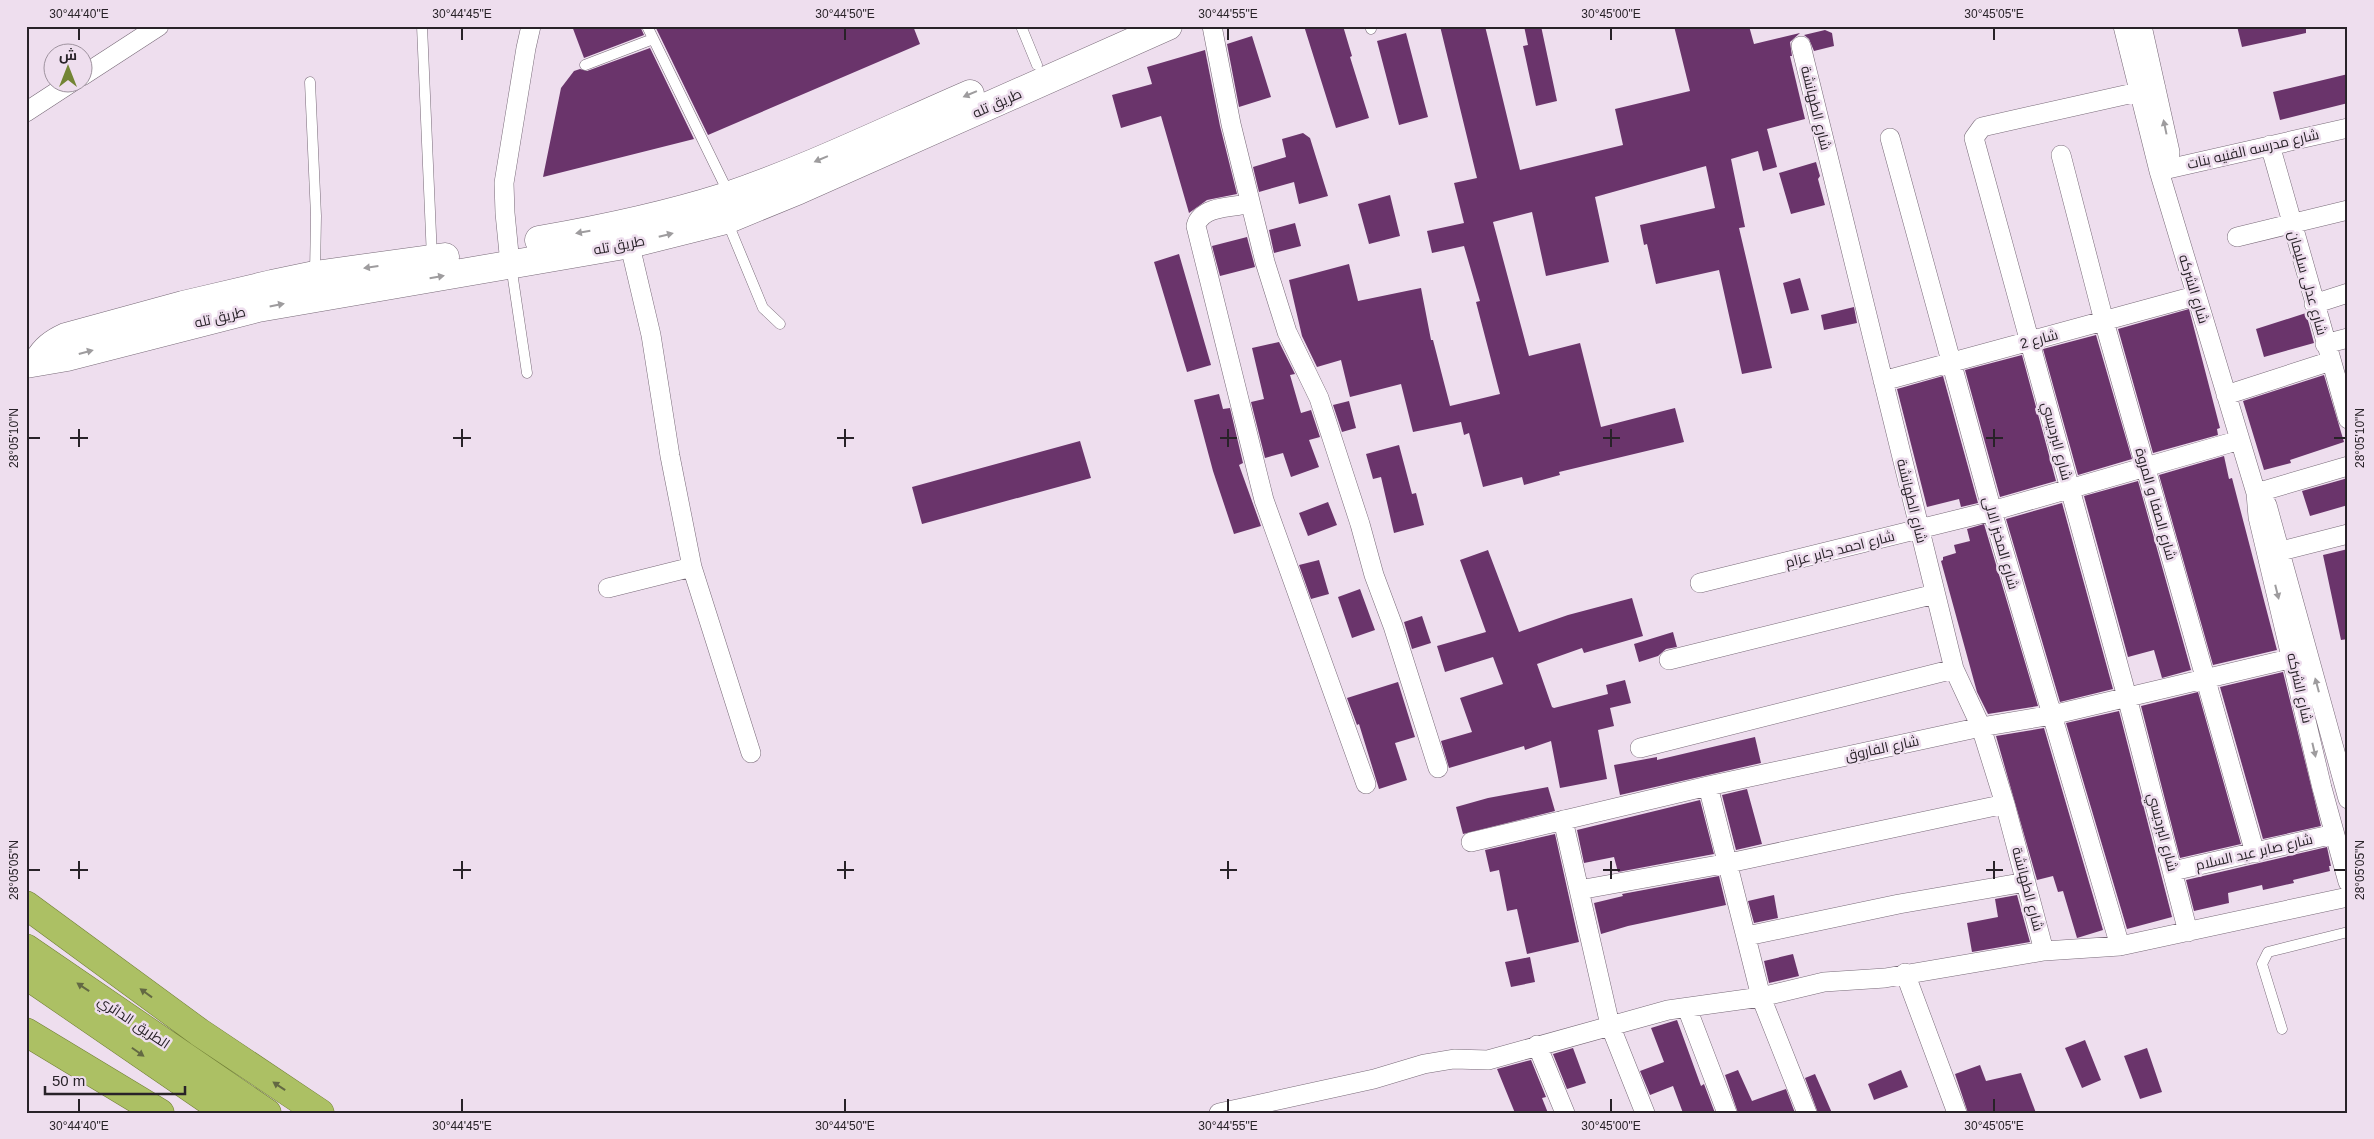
<svg xmlns="http://www.w3.org/2000/svg" width="2374" height="1139" viewBox="0 0 2374 1139" font-family="Helvetica,Cairo,sans-serif">
  <rect width="100%" height="100%" fill="#eedeee"/>
  <!-- building -->
  <path fill="#6a346b" d="M572,26H640L644,35L584,58Z
    M655,26H913L920,44L708,135Z
    M1304,26H1343L1352,56L1350,57L1369,118L1336,128Z
    M1440,26H1485L1520,170L1623,145L1615,109L1690,91L1674,26H1749L1754,44L1800,33L1790,42L1792,56H1790L1805,119L1767,129L1777,167L1763,171L1758,151L1731,159L1745,227L1739,228L1772,368L1742,374L1719,270L1656,284L1647,244L1644,245L1640,225L1715,208L1706,166L1595,197L1609,262L1546,276L1532,212L1493,222L1529,356L1580,343L1601,427L1675,408L1684,442L1559,472L1560,475L1524,485L1522,477L1483,487L1469,433L1464,435L1461,422L1413,432L1401,384L1350,397L1341,360L1317,367L1302,336L1289,280L1349,264L1358,301L1421,288L1431,340H1433L1450,406L1500,394L1476,302L1480,301L1464,246L1432,253L1427,231L1464,223L1454,183L1477,178Z
    M1524,26H1541L1557,101L1536,106L1523,46L1528,45Z
    M2237,26H2306V33L2242,47Z
    M1825,30L1832,33L1834,46L1814,51L1809,39L1804,35Z
    M1406,33L1428,117L1399,125L1377,41Z
    M1252,36L1271,97L1239,107L1227,44Z
    M650,48L694,139L543,177L561,88L574,71L580,69L587,71Z
    M1205,50L1220,126L1237,194L1207,200L1189,213L1161,116L1121,128L1112,95L1152,84L1147,67Z
    M2348,74V103L2280,120L2273,92Z
    M1303,133L1310,138L1328,196L1299,204L1294,182L1259,192L1253,167L1286,157L1282,139Z
    M1816,162L1820,176L1818,179L1825,205L1791,214L1779,173Z
    M1390,195L1400,236L1369,244L1358,204Z
    M1295,223L1301,246L1274,253L1269,230Z
    M1247,237L1255,267L1220,276L1212,246Z
    M1179,254L1211,365L1187,372L1154,262Z
    M1800,278L1809,310L1791,314L1783,283Z
    M1854,307L1857,323L1824,330L1821,315Z
    M2189,309L2220,428L2217,429L2218,435L2153,453L2118,329Z
    M2306,313L2314,343L2264,357L2256,329Z
    M2096,335L2132,459L2078,475L2043,349Z
    M1279,342L1295,374L1290,375L1301,413L1311,410L1320,437L1309,440L1319,467L1291,477L1283,453L1265,458L1251,402L1264,399L1252,348Z
    M2022,355L2056,481L2000,497L1965,370Z
    M2324,375L2344,442L2290,460L2291,463L2264,470L2243,401Z
    M1943,376L1978,503L1961,507L1959,499L1927,507L1897,389Z
    M1219,394L1223,409L1230,408L1243,463L1239,465L1261,526L1234,534L1213,471L1194,400Z
    M1349,401L1356,428L1342,432L1333,405Z
    M1080,441L1091,478L922,524L912,487Z
    M1399,445L1412,494L1416,493L1424,525L1394,533L1381,477L1373,479L1366,454Z
    M2224,456L2229,479L2232,478L2277,650L2213,665L2159,475Z
    M2348,478V505L2310,516L2302,491Z
    M2138,481L2191,670L2162,678L2154,650L2128,657L2084,496Z
    M1328,502L1337,525L1308,536L1299,513Z
    M2062,503L2113,689L2060,702L2006,519Z
    M1984,524L2038,706L1988,714L1977,692L1941,561L1943,560V557L1956,553L1954,545L1970,541L1967,529Z
    M2348,549V639L2341,640L2323,555Z
    M1488,550L1519,632L1568,615L1632,598L1643,636L1584,653L1582,648L1537,664L1552,707L1554,708L1608,694L1606,685L1625,680L1631,703L1610,708L1614,726L1598,730L1607,779L1560,788L1551,741L1525,750L1524,746L1449,768L1441,741L1472,732L1460,698L1503,684L1493,657L1445,672L1437,646L1486,632L1460,560Z
    M1319,560L1329,594L1311,599L1299,565Z
    M1360,589L1375,630L1352,638L1338,597Z
    M1422,616L1431,643L1412,649L1404,622Z
    M1673,632L1677,647L1666,649L1658,656L1639,662L1634,644Z
    M2283,672L2321,826L2263,839L2220,687Z
    M1398,682L1415,737L1395,743L1407,780L1379,789L1359,724L1357,725L1347,698Z
    M2198,692L2241,844L2180,858L2141,706Z
    M2119,711L2172,917L2127,929L2066,723Z
    M2044,728L2103,930L2077,938L2063,891L2058,892L2053,876L2037,880L1996,736Z
    M1755,737L1761,763L1620,795L1614,765L1657,757V760Z
    M1548,787L1555,811L1463,834L1456,807L1488,798Z
    M1747,789L1762,844L1736,850L1722,795Z
    M1700,800L1714,854L1618,872L1614,857L1584,863L1577,830Z
    M1555,834L1579,942L1527,954L1517,909L1507,911L1499,870L1490,872L1485,850Z
    M2327,847L2331,866H2329L2330,871L2293,880L2294,883L2263,890L2262,885L2228,893L2229,903L2194,911L2186,880Z
    M1719,876L1726,905L1628,926L1601,934L1594,903L1623,896L1622,894Z
    M1774,895L1778,918L1754,923L1748,901Z
    M2017,895L2030,942L1972,952L1967,923L1998,917L1995,899Z
    M1793,954L1799,976L1769,983L1764,961Z
    M1530,957L1535,982L1511,987L1505,962Z
    M1677,1020L1701,1086L1704,1084L1715,1113H1683L1673,1086L1650,1095L1640,1071L1664,1062L1651,1028Z
    M2085,1040L2101,1080L2082,1088L2065,1048Z
    M1573,1048L1586,1083L1567,1089L1553,1054Z
    M2147,1048L2162,1092L2140,1099L2124,1056Z
    M1531,1060L1546,1097L1542,1098L1548,1113H1515L1497,1069Z
    M1980,1065L1986,1081L2021,1073L2036,1113H1968L1955,1074Z
    M1738,1070L1752,1101L1786,1089L1795,1113H1738L1725,1075Z
    M1901,1070L1908,1087L1874,1100L1868,1084Z
    M1815,1074L1832,1113H1818L1805,1078Z"/>
  <g fill="none" stroke-linecap="round" stroke-linejoin="round">
    <!-- service casing -->
    <g stroke="#786a78" stroke-width="11">
      <path id="service" d="M422,26L432,258
        M647,26L729,194
        M1021,26L1037,65
        M1370,26L1371,29
        M585,65L653,39
        M310,82L316,216L315,273
        M727,221L763,308L780,324
        M511,265L527,373
        M2282,1029L2262,964L2268,952L2348,932"/>
    </g>
    <!-- minor casing -->
    <g stroke="#786a78" stroke-width="20">
      <path id="minor" d="M1212,26L1231,124L1265,262L1287,332L1319,398L1360,524L1374,575L1393,626L1438,768
        M2123,26L2159,171L2256,493L2258,517L2322,788L2348,882
        M2142,26L2170,152L2169,160L2159,171
        M1801,46L1954,669L1981,727L2005,804L2044,951
        M82,76L159,26
        M2156,88L1982,127L1974,138L2127,697L2188,932
        M26,112L72,82
        M1890,138L1992,511L2120,946
        M2270,145L2348,419
        M2061,155L2104,321L2255,853
        M2159,171L2348,128
        M1249,204C1232,207 1201,206 1196,226L1264,500L1366,784
        M627,233L651,335L670,456L692,567L751,753
        M2237,237L2348,210
        M510,264L505,213L504,183L526,48L531,26
        M2314,304L2348,293
        M2325,344L2348,338
        M1883,381L2195,296
        M2226,395L2331,361
        M2256,493L2348,466
        M2267,505L2348,799
        M2269,554L2348,534
        M1700,583L1992,511L2240,440
        M608,588L692,567
        M1669,660L1935,594
        M1640,748L1954,669
        M1708,786L1761,997L1807,1113
        M1563,820L1610,1025L1645,1113
        M1471,842L1708,786L1981,727L2052,715L2293,658
        M2173,871L2334,834
        M1579,890L1729,863L2005,804
        M1747,936L1899,904L2026,882
        M1905,973L1957,1113
        M1687,1008L1727,1113
        M1537,1045L1565,1113
        M1219,1113L1374,1079L1424,1064L1454,1059L1488,1060L1668,1010L1761,997L1824,982L1885,978L2044,951L2120,946L2348,897"/>
    </g>
    <!-- secondary casing -->
    <g stroke="#786a78" stroke-width="29">
      <path id="secondary" d="M539,240C602,229 664,216 724,197C808,169 889,129 970,94
        M38,361C45,349 53,343 66,337L183,305L272,284L315,275L445,257
        M26,364L67,357L258,308L630,244L726,220L799,190L1168,26"/>
    </g>
    <!-- trunk casing -->
    <g stroke="#717f36" stroke-width="29">
      <path id="trunk" d="M26,905L199,1032L320,1113
        M26,948L267,1113
        M26,975L227,1113
        M26,1032L160,1113"/>
    </g>
    <!-- service -->
    <use href="#service" stroke="#fff" stroke-width="10"/>
    <!-- minor -->
    <use href="#minor" stroke="#fff" stroke-width="19"/>
    <!-- secondary -->
    <use href="#secondary" stroke="#fff" stroke-width="28"/>
    <!-- trunk -->
    <use href="#trunk" stroke="#acc064" stroke-width="28"/>
  </g>
  <!-- one-way arrows -->
  <defs><path id="oneway-solid" d="M-6-.8H1V-3.2L6.5 0L1 3.2V.8H-6Z" transform="scale(1.25)"/></defs>
  <g fill="#9e9c9e">
    <use href="#oneway-solid" transform="translate(970 94) rotate(157)"/>
    <use href="#oneway-solid" transform="translate(2165 127) rotate(-102)"/>
    <use href="#oneway-solid" transform="translate(821 159) rotate(157)"/>
    <use href="#oneway-solid" transform="translate(583 232) rotate(170)"/>
    <use href="#oneway-solid" transform="translate(666 235) rotate(-14)"/>
    <use href="#oneway-solid" transform="translate(371 267) rotate(172)"/>
    <use href="#oneway-solid" transform="translate(437 277) rotate(-10)"/>
    <use href="#oneway-solid" transform="translate(277 305) rotate(-11)"/>
    <use href="#oneway-solid" transform="translate(86 352) rotate(-15)"/>
    <use href="#oneway-solid" transform="translate(2277 592) rotate(76)"/>
    <use href="#oneway-solid" transform="translate(2317 685) rotate(-105)"/>
    <use href="#oneway-solid" transform="translate(2314 750) rotate(77)"/>
  </g>
  <g fill="#636943">
    <use href="#oneway-solid" transform="translate(83 987) rotate(-146)"/>
    <use href="#oneway-solid" transform="translate(146 993) rotate(-144)"/>
    <use href="#oneway-solid" transform="translate(138 1052) rotate(35)"/>
    <use href="#oneway-solid" transform="translate(279 1086) rotate(-146)"/>
  </g>
  <!-- ticks -->
  <path fill="none" stroke="#282228" stroke-width="2" d="M79,28V40M462,28V40M845,28V40M1228,28V40M1611,28V40M1994,28V40M79,429V447M462,429V447M845,429V447M1228,429V447M1611,429V447M1994,429V447M28,438H40M70,438H88M453,438H471M837,438H854M1220,438H1237M1603,438H1620M1986,438H2003M2334,438H2346M79,861V879M462,861V879M845,861V879M1228,861V879M1611,861V879M1994,861V879M28,870H40M70,870H88M453,870H471M837,870H854M1220,870H1237M1603,870H1620M1986,870H2003M2334,870H2346M79,1099V1112M462,1099V1112M845,1099V1112M1228,1099V1112M1611,1099V1112M1994,1099V1112"/>
  <g text-anchor="middle" dominant-baseline="central" stroke-width="5" stroke-linejoin="round" paint-order="stroke">
    <!-- street labels -->
    <g font-size="14" fill="#282228" stroke="#eedeee">
      <text transform="translate(997 103) rotate(-24)">طريق تله</text>
      <text transform="translate(1816 108) rotate(76)">شارع الطهانشة</text>
      <text transform="translate(2253 149) rotate(-13)">شارع مدرسه الفنيه بنات</text>
      <text transform="translate(619 245) rotate(-11)">طريق تله</text>
      <text transform="translate(2308 283) rotate(74)">شارع عدلى سليمان</text>
      <text transform="translate(2194 289) rotate(73)">شارع الشركه</text>
      <text transform="translate(220 317) rotate(-13)">طريق تله</text>
      <text transform="translate(2039 339) rotate(-15)">شارع 2</text>
      <text transform="translate(2057 441) rotate(75)">شارع البرديسي</text>
      <text transform="translate(1912 501) rotate(76)">شارع الطهانشة</text>
      <text transform="translate(2156 504) rotate(74)">شارع الصفا و المروة</text>
      <text transform="translate(2001 543) rotate(74)">شارع المخبز الالى</text>
      <text transform="translate(1840 549) rotate(-14)">شارع احمد جابر عزام</text>
      <text transform="translate(2300 688) rotate(77)">شارع الشركه</text>
      <text transform="translate(1882 748) rotate(-12)">شارع الفاروق</text>
      <text transform="translate(2163 832) rotate(75)">شارع البرديسي</text>
      <text transform="translate(2254 852) rotate(-13)">شارع صابر عبد السلام</text>
      <text transform="translate(2028 889) rotate(75)">شارع الطهانشة</text>
      <text transform="translate(134 1022) rotate(34)">الطريق الدائري</text>
    </g>
  </g>
  <!-- border -->
  <rect width="2374" height="1139" fill="none" stroke="#eedeee" stroke-width="55"/>
  <!-- north arrow -->
  <g transform="translate(68 68)"><circle r="24" fill="#eedeee" stroke="#9f939f"/>
  <path d="M0-4L9 19L0 12L-9 19Z" fill="#738535"/>
  <text y="-8" font-size="14" font-weight="bold" text-anchor="middle" fill="#282228">ش</text>
  </g>
  <!-- scale -->
  <path d="M45 1086v8h140v-8" fill="none" stroke="#282228" stroke-width="2.5"/>
  <text x="52" y="1086" font-size="15" fill="#282228" stroke="#eedeee" stroke-width="4" paint-order="stroke">50 m</text>
  <rect x="28" y="28" width="2318" height="1084" fill="none" stroke="#282228" stroke-width="2"/>
  <g font-size="12" text-anchor="middle" fill="#282228">
    <text x="79" y="18">30°44'40"E</text>
    <text x="462" y="18">30°44'45"E</text>
    <text x="845" y="18">30°44'50"E</text>
    <text x="1228" y="18">30°44'55"E</text>
    <text x="1611" y="18">30°45'00"E</text>
    <text x="1994" y="18">30°45'05"E</text>
    <text transform="translate(14 438) rotate(-90)" y="4">28°05'10"N</text>
    <text transform="translate(2360 438) rotate(-90)" y="4">28°05'10"N</text>
    <text transform="translate(14 870) rotate(-90)" y="4">28°05'05"N</text>
    <text transform="translate(2360 870) rotate(-90)" y="4">28°05'05"N</text>
    <text x="79" y="1130">30°44'40"E</text>
    <text x="462" y="1130">30°44'45"E</text>
    <text x="845" y="1130">30°44'50"E</text>
    <text x="1228" y="1130">30°44'55"E</text>
    <text x="1611" y="1130">30°45'00"E</text>
    <text x="1994" y="1130">30°45'05"E</text>
  </g>
</svg>
